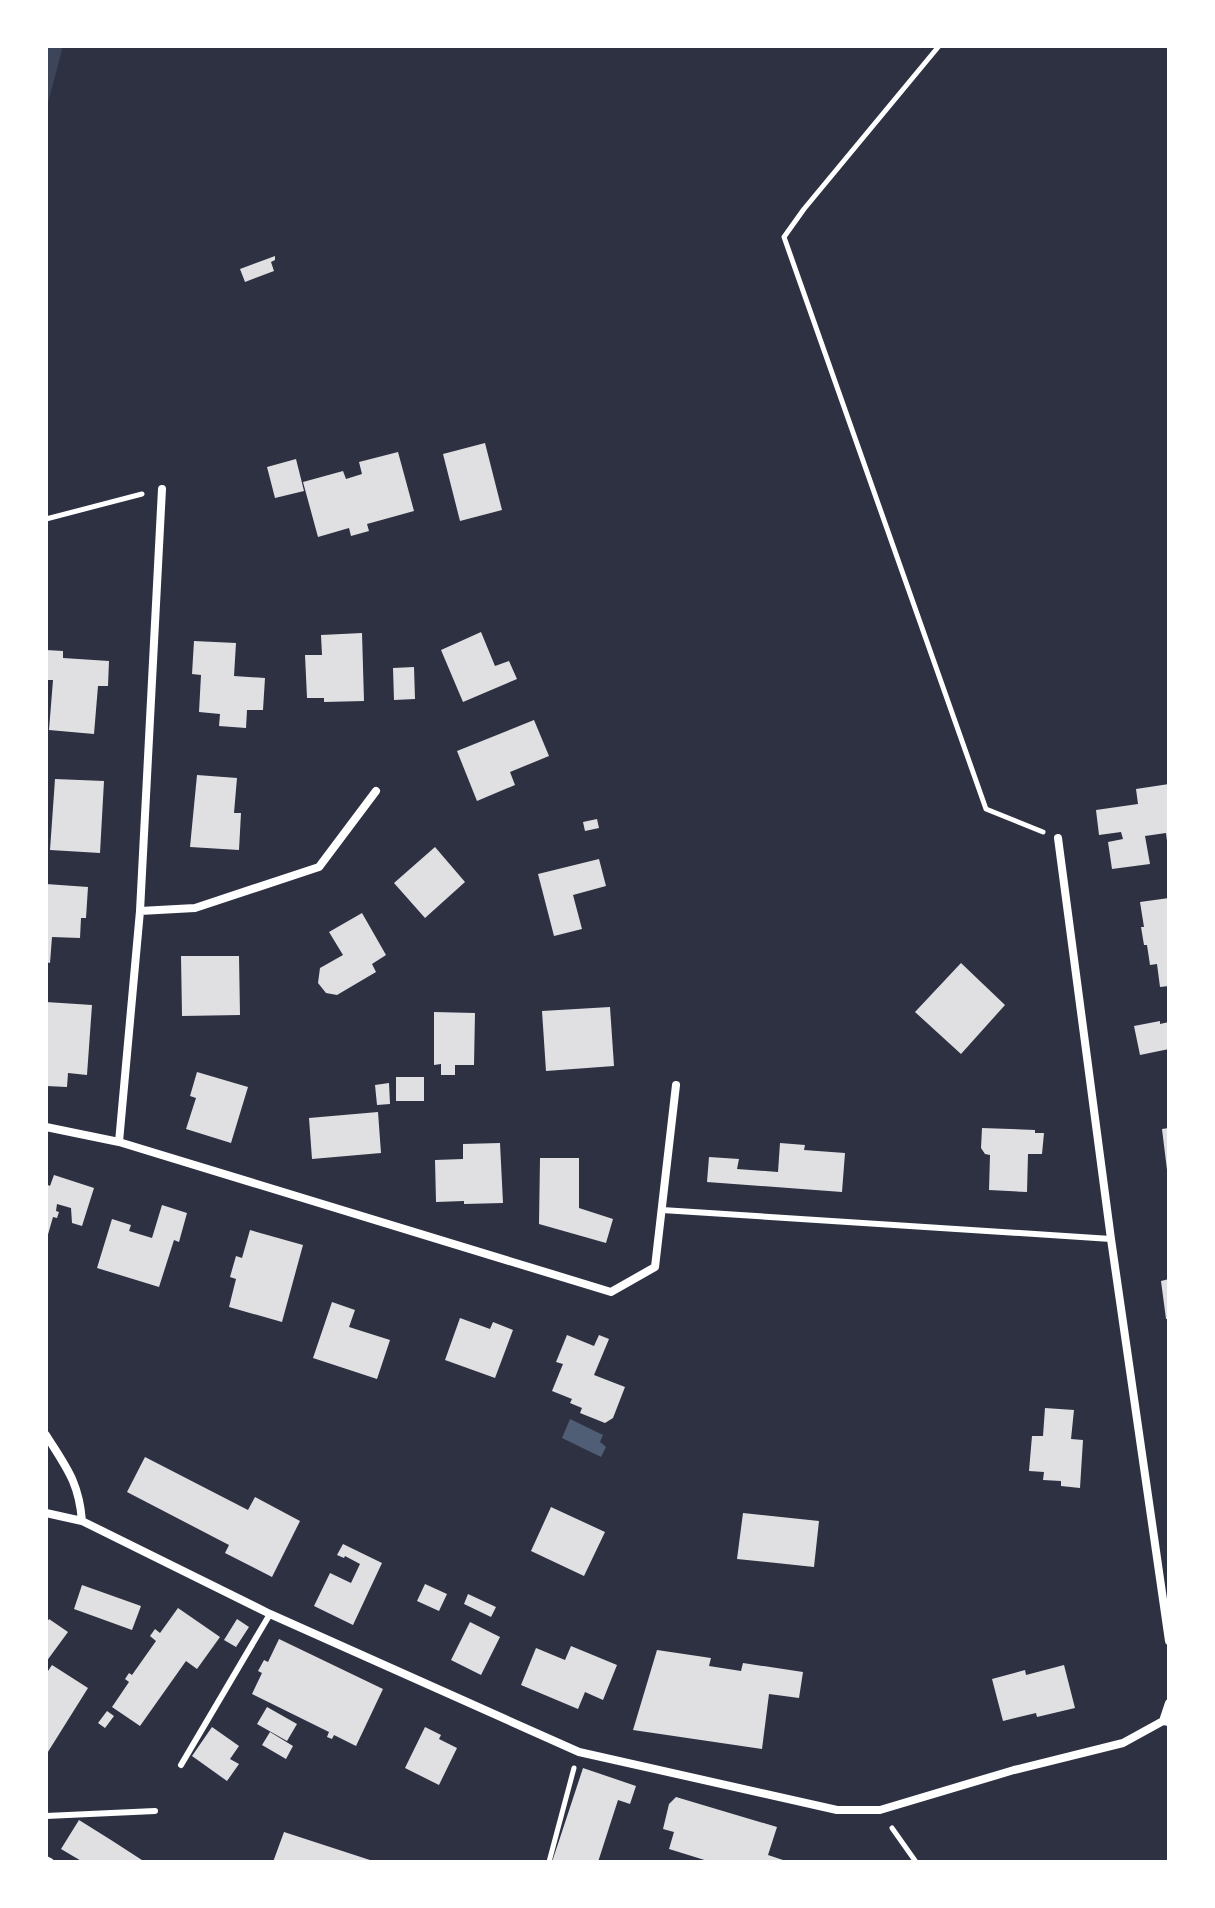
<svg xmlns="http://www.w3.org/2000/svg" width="1215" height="1908" viewBox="0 0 1215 1908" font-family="'Varela Round',sans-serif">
  <rect width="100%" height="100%" fill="#2d3142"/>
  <!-- green -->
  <path fill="#3c4559" d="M46,46H63L46,110Z"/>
  <!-- water -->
  <path fill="#4f5d75" d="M570,1419L603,1435L600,1442L606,1447L601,1457L562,1438Z"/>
  <!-- building -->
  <path fill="#e0e0e3" d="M275,256V260L271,262L274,271L245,282L240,269Z
    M485,443L502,510L460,521L443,454Z
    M398,452L414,511L367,524L369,531L351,536L349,528L318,537L303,482L343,471L346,479L362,474L359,462Z
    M296,459L304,491L275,498L267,467Z
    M481,632L495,666L509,661L517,679L463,702L441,650Z
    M362,633L364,701L324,702V698H307L305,655H322L321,635Z
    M194,641L236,643L234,676L265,678L263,710H247L246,728L219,726L220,714L199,712L201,675L192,674Z
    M46,650L63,651V658L109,661L108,686H98L94,734L49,730L53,680H46Z
    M414,667L415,699L394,700L393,668Z
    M534,720L549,756L510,772L515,785L477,801L457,751Z
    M197,775L237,778L234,813H241L239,850L190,847Z
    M55,779L104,781L100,853L50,850Z
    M1169,784V841H1167L1166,833L1145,836L1150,864L1112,869L1108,842L1123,839L1121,832L1099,835L1096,810L1138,804L1136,789Z
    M597,819L599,828L585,831L583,822Z
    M435,847L465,882L425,918L394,883Z
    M599,859L606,886L573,895L582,929L554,936L538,874Z
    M46,884L88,887L86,918H81L80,938L52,937L50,963L46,962Z
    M1169,898V986L1160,987L1157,964L1150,965L1147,945H1144L1141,927H1144L1140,902Z
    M362,913L386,955L372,964L376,972L337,995L326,993L318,983L320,968L343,955L329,932Z
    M181,956H239L240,1015L182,1016Z
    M961,963L1005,1005L961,1054L915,1012Z
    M46,1002L92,1005L87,1075L68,1073L67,1087L46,1086Z
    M610,1007L614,1066L546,1071L542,1011Z
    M434,1012L475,1013L474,1065H455V1075H441V1064L434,1065Z
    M1160,1021V1024L1169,1022V1049L1140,1055L1134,1026Z
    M197,1072L248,1087L231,1143L186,1129L196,1098L190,1096Z
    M396,1077H424V1101H396Z
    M389,1083L390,1104L377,1105L375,1085Z
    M378,1112L381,1153L312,1159L309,1118Z
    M982,1128L1035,1130V1133H1044L1042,1154H1028L1027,1192L989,1190L990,1155L985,1154L981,1148Z
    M1169,1128V1170H1167L1162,1129Z
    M500,1143L503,1203L464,1204V1201L436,1202L435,1160L463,1159V1144Z
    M780,1143L805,1145L804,1150L845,1153L842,1192L707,1182L709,1157L739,1159L737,1169L778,1172Z
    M540,1158H579V1208L613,1219L606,1243L539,1224Z
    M54,1175L94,1188L82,1226L72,1223L71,1208L57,1204L56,1211L59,1212L57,1218L53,1217L47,1238L46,1184L50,1186Z
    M162,1205L187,1213L179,1242L174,1240L159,1287L97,1268L112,1219L131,1225L129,1231L152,1238Z
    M250,1230L303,1245L282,1322L229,1307L236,1279L230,1277L236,1256L242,1258Z
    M1169,1279V1319H1166L1161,1281Z
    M332,1302L355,1310L349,1327L390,1340L377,1379L313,1358Z
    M460,1318L490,1329L493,1322L513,1330L495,1378L445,1360Z
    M567,1335L594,1346L599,1335L609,1339L594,1375L625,1387L613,1418L605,1423L580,1413L582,1408L570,1403L572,1399L552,1391L563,1364L556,1362Z
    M1045,1408L1074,1410L1071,1439L1083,1440L1080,1488L1061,1486V1481L1043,1480L1044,1472L1029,1471L1032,1436H1043Z
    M145,1457L248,1510L255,1497L300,1521L272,1577L225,1553L229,1545L127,1492Z
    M551,1507L605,1532L584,1576L531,1551Z
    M743,1513L819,1521L814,1567L737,1559Z
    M343,1544L382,1563L353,1625L314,1606L330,1573L351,1583L360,1564L345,1556L344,1558L337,1555Z
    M425,1584L447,1594L439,1611L417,1601Z
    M82,1585L141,1606L132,1630L74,1609Z
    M468,1594L496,1607L491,1617L464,1604Z
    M178,1608L220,1637L197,1669L186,1661L140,1726L112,1707L129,1682L125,1679L129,1673L132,1675L156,1641L150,1636L155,1629L160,1633Z
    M49,1619L68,1632L46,1662V1624Z
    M237,1619L249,1627L236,1647L224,1640Z
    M470,1622L500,1637L481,1675L451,1660Z
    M279,1639L383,1689L356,1746L334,1735L332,1739L327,1737L329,1732L252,1694L262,1673L258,1671L264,1660L268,1662Z
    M571,1646L617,1665L603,1700L585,1692L578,1709L521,1685L536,1648L565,1660Z
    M657,1650L711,1658L709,1666L741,1671L743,1663L803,1672L799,1698L769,1694L762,1749L633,1730Z
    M52,1665L88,1688L46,1755V1674Z
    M1064,1665L1075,1708L1037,1717L1036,1713L1003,1721L992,1679L1025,1670L1026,1675Z
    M267,1707L297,1724L287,1741L257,1724Z
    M107,1711L114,1716L105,1728L98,1723Z
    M212,1727L239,1746L230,1759L239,1764L227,1781L192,1756Z
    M425,1727L441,1735L439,1739L457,1748L439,1785L405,1768Z
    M270,1732L293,1746L286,1759L262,1745Z
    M583,1768L636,1786L630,1804L618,1800L598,1862H552Z
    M676,1797L777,1827L768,1855L789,1862H711L669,1849L674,1832L663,1829L669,1804Z
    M79,1820L111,1840L145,1862H83L61,1849Z
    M284,1832L373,1861V1862H273Z"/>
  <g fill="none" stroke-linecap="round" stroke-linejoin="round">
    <!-- path -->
    <path stroke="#fff" stroke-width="5" d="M939,46L804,209L784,237L986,809L1043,832
      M46,519L142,494
      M892,1828L916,1862
      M549,1862L574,1768"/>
    <!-- service -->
    <path stroke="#fff" stroke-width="6" d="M662,1210L1111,1239
      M181,1765L270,1614
      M46,1816L155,1811"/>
    <!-- minor -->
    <path stroke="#fff" stroke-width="8" d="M1058,838L1111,1239L1169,1641
      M140,911L195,908L319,867L376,791
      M46,1127L119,1142L611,1292L655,1267L676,1085
      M119,1142L140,911L162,489
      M46,1435C66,1467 79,1482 82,1521
      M46,1513L82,1521L270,1614L579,1752L837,1810H880L1014,1770L1123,1743L1163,1721L1169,1722
      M1163,1721L1169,1703
      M46,1860L50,1862"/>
  </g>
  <!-- border -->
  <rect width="1215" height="1908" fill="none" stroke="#ffffff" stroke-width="96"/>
</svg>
